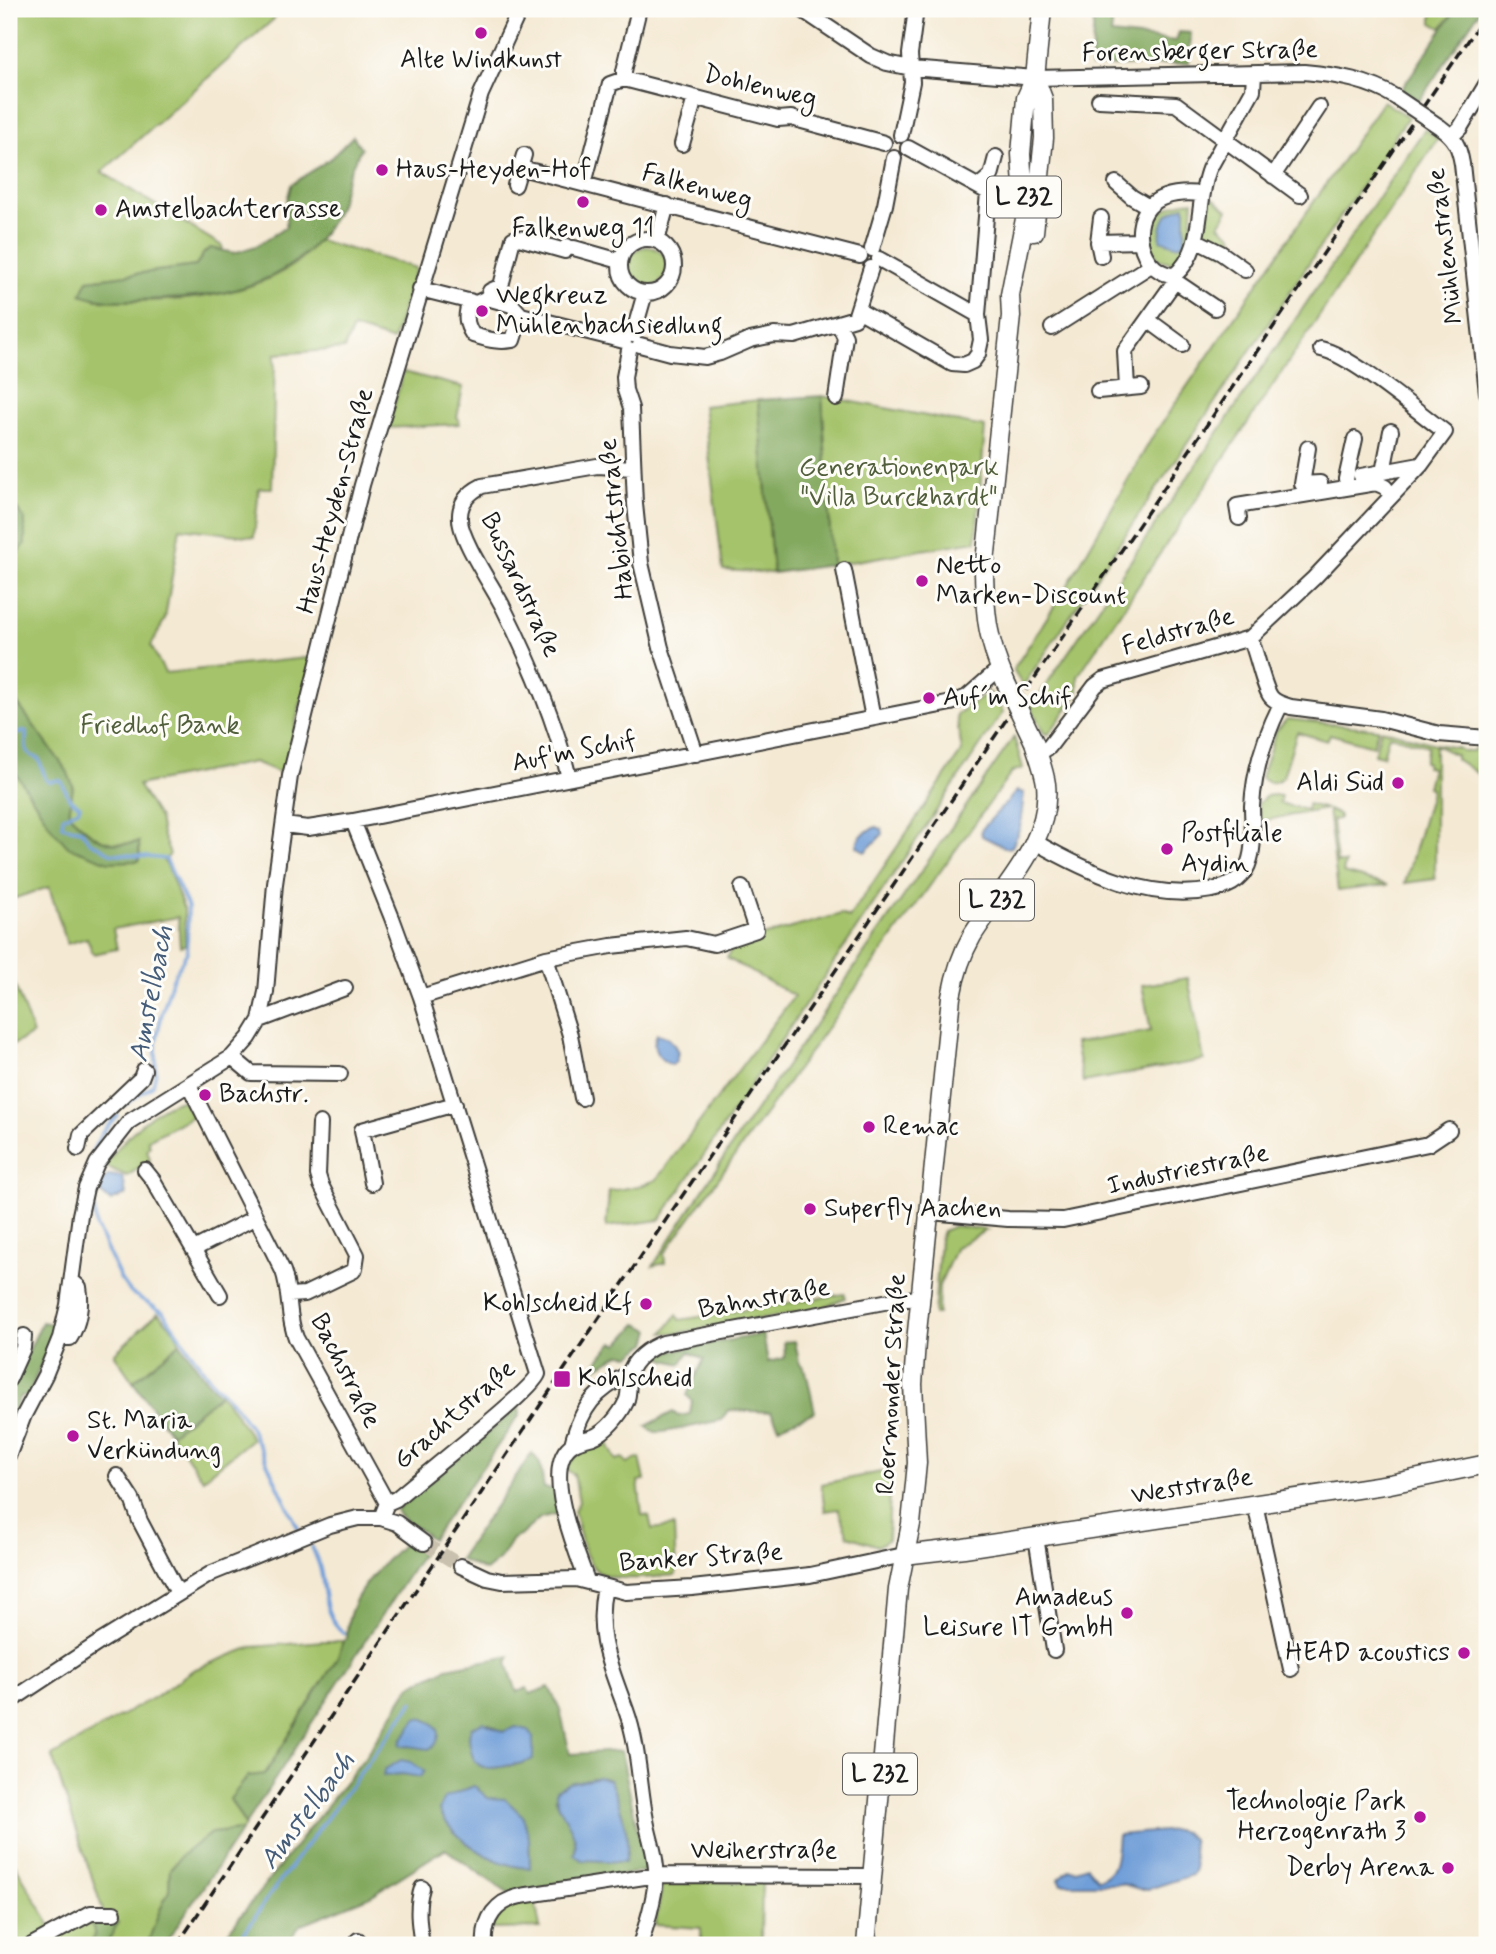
<svg xmlns="http://www.w3.org/2000/svg" width="1496" height="1954" viewBox="0 0 1496 1954" font-family="Mynerve,sans-serif">
  <rect width="100%" height="100%" fill="#fdfcf7"/>
  <filter id="ink" filterUnits="userSpaceOnUse"><feTurbulence type="fractalNoise" baseFrequency=".0143" numOctaves="2"/><feDisplacementMap in="SourceGraphic" scale="14" xChannelSelector="R" yChannelSelector="G"/><feConvolveMatrix kernelMatrix="1 2 1 2 8 2 1 2 1" color-interpolation-filters="sRGB"/></filter>
  <filter id="wash" filterUnits="userSpaceOnUse"><feTurbulence type="fractalNoise" baseFrequency=".00686" numOctaves="4" result="noise"/><feDisplacementMap in="SourceGraphic" scale="28" xChannelSelector="R" yChannelSelector="G"/><feGaussianBlur stdDeviation="1.57" result="paint"/><feColorMatrix in="noise" values="0 0 0 0 0 0 0 0 0 0 0 0 0 0 0 0 0 1.4 0 .05"/><feComposite in="paint" operator="in"/></filter>
  <g filter="url(#wash)">
    <rect width="100%" height="100%" fill="#f4e9d3"/>
    <!-- green -->
    <path fill="#a4c36b" stroke="#607044" stroke-width="2" d="M9,9H271L274,19L102,172L222,246L223,250L210,248L203,254L196,266L88,280L96,300C160,303 242,302 296,263C304,257 311,248 318,240L416,268L393,341L353,328L344,349L275,354L272,488H259L254,537L180,528L165,619L151,646L165,673L315,657L299,709L283,774L254,762L138,785L159,818L162,834L170,854L167,858H156L162,859L167,865L184,910L185,945L180,946L178,917L113,929L117,949L93,954L87,938L67,944L49,887L9,900V763L53,830L139,860V857H145L140,856L139,842C106,849 91,836 69,814L73,786L67,771L9,692V564L25,544V520L9,499Z
      M1432,9H1456L1441,28L1432,23Z
      M1383,101L1408,117L1023,686L1013,670L1066,588L1153,436Z
      M1425,129L1438,139L1078,676V694L1048,735L1043,732L1031,707Z
      M1212,197L1228,210L1219,225L1234,237L1223,253L1201,237L1205,199Z
      M1193,201L1190,242L1176,264L1158,259C1138,227 1160,203 1193,201Z
      M627 267a20 20 0 1 1 40 0a20 20 0 1 1-40 0Z
      M403,372L463,387L457,418L459,419V424L388,428Z
      M822,396L985,427L976,541L832,565Z
      M758,400L773,573L723,570L703,406Z
      M989,692L997,700L1003,712L660,1220L606,1227L609,1191L640,1186L656,1180L794,996L727,958L734,944L841,914L849,918L962,751L956,715Z
      M1287,719L1378,729L1373,746L1330,734L1327,741L1297,732L1283,777C1276,784 1267,784 1261,777L1276,731Z
      M1381,729L1435,744L1458,748L1463,751H1473L1475,748H1487V780L1456,759V755L1435,745V879L1405,883L1430,796L1431,788L1427,787L1432,768L1426,767L1427,763L1424,762L1428,746L1389,735L1383,756L1374,754Z
      M1014,737L1023,768L1012,772L664,1254L665,1263L653,1266L738,1136Z
      M1274,795L1281,796L1279,803L1306,810L1308,804L1326,809L1260,821L1258,804L1266,796Z
      M1328,810L1339,815V819L1332,820L1337,863H1345L1343,873L1388,885L1338,891Z
      M9,969L33,1034L9,1047Z
      M1188,978L1204,1060L1083,1082L1075,1043L1151,1031L1142,985Z
      M182,1100L193,1116L148,1140L150,1146L147,1149L150,1160L127,1176L105,1166C119,1143 155,1105 182,1100Z
      M954,1226L987,1230L956,1247L939,1286L938,1314H934L940,1239L943,1231Z
      M845,1294V1298L819,1309L677,1333H663L677,1315L680,1320Z
      M158,1313L175,1331L180,1343L133,1382L114,1354Z
      M220,1394L227,1401L252,1439L203,1479L171,1434Z
      M607,1442L616,1460L623,1458L627,1463L640,1458L645,1480L638,1481L642,1515L649,1516L652,1529L674,1526L676,1575C656,1576 608,1585 594,1568C582,1554 579,1528 574,1511L579,1502L574,1474L568,1471V1464L581,1450Z
      M891,1470L888,1540L878,1546L848,1536L838,1509L825,1511L821,1484Z
      M323,1641H343L338,1657L265,1774L230,1799L245,1825L242,1830L211,1833L181,1856L170,1869L169,1891L160,1910L147,1945H106L110,1938L104,1914L52,1756L159,1694L193,1670L252,1647Z
      M9,1854L56,1935L86,1919L93,1927L95,1936L89,1945H15L9,1938Z
      M663,1882H762L761,1945H701V1928L655,1925Z
      M535,1900L540,1928L491,1929C502,1904 509,1903 535,1900Z"/>
    <!-- forest -->
    <path fill="#83a95f" stroke="#50623e" stroke-width="2" fill-rule="evenodd" d="M1060,9H1114L1111,34L1176,41L1179,32L1191,33L1189,63L1091,67L1094,15L1060,12Z
      M1456,9H1481L1419,101L1402,90L1403,87Z
      M353,136L361,148C356,159 349,170 346,182C343,190 342,200 339,207C306,277 237,297 166,299C137,299 109,305 81,294L88,280L196,266L203,254L210,248L234,253L256,246L286,227L287,201L291,185L331,158Z
      M822,396L832,565L773,573L758,400Z
      M9,499L25,520V544L9,564Z
      M9,692L67,771L73,786L69,814C91,837 106,849 139,842V861L109,862L68,847L53,830L9,763Z
      M42,1322L57,1325L28,1396H20L9,1421V1394Z
      M637,1324L651,1330L647,1343L631,1355L620,1354L589,1372L613,1342L619,1344Z
      M763,1334L768,1362L785,1358L784,1342L795,1341L799,1362L806,1371L815,1412L779,1427L771,1412L728,1410L722,1420C710,1422 664,1434 655,1432C651,1431 649,1429 646,1426L673,1412L678,1416L690,1414L692,1401L687,1395L704,1359L689,1352L681,1364L666,1360L657,1354Z
      M180,1343L207,1381L220,1394L171,1434L133,1382Z
      M519,1406L520,1414L432,1539L399,1515L396,1510Z
      M532,1453L540,1463L544,1488L555,1489L559,1513L540,1518L520,1536L512,1539L499,1560L485,1571L459,1559Z
      M406,1541L422,1554L245,1825L230,1799L248,1776L265,1774L338,1657L343,1641L347,1638C345,1597 379,1568 406,1541Z
      M510,1656L507,1663L517,1692L527,1688L530,1694L549,1687L560,1709L570,1754L621,1751L646,1871L509,1894L445,1849L369,1897L300,1925L286,1945H218L365,1757L410,1686L447,1668ZM488,1723L503,1732L516,1727L533,1737L532,1759C525,1764 515,1765 506,1766C476,1772 472,1763 469,1735ZM599,1777L610,1780C619,1805 629,1828 627,1854H574C581,1837 562,1813 555,1798L569,1783ZM474,1786L529,1838L530,1868C497,1867 453,1840 439,1810Z
      M242,1830L164,1945H147L160,1910L169,1891L170,1869L181,1856L211,1833Z
      M104,1914L118,1923L106,1945H89L95,1936L93,1927L86,1919Z"/>
    <!-- water -->
    <path fill="#709ed8" stroke="#465d7a" stroke-width="2" d="M1185,206V241L1179,246L1160,240C1161,220 1165,211 1185,206Z
      M1017,791L1024,793L1020,828L1012,847L1006,848L982,836L981,830Z
      M876,827L882,829L883,834L865,852L857,846C858,835 867,831 876,827Z
      M657,1034C669,1036 673,1042 678,1052L676,1061L672,1065C658,1060 650,1048 657,1034Z
      M109,1175L123,1177L126,1195L110,1201L101,1193L102,1181Z
      M417,1718C437,1719 448,1737 429,1749L400,1745L401,1741Z
      M483,1722L503,1732L516,1727L528,1730L533,1737V1759C526,1763 519,1764 511,1765C493,1769 475,1773 471,1750C469,1742 468,1736 471,1728Z
      M401,1760L411,1762L424,1771L420,1777L402,1774L383,1776L384,1770Z
      M599,1777L610,1780C619,1806 633,1834 625,1862L582,1860L574,1855C583,1832 554,1812 556,1790L569,1783Z
      M474,1786L488,1798L505,1799L523,1816L529,1838L530,1868C497,1867 453,1840 439,1810L444,1798Z
      M1175,1830L1184,1832L1192,1839L1195,1869L1192,1875L1149,1889H1139L1123,1884H1062L1059,1879L1070,1869L1076,1870L1087,1866L1098,1879C1118,1876 1116,1850 1118,1835Z"/>
    <g fill="none" stroke-linecap="round" stroke-linejoin="round">
      <!-- stream -->
      <path stroke="#709ed8" stroke-width="3.5" d="M9,722L10,728L16,734L26,731C27,748 21,752 39,759L46,780L50,782L58,780L62,782L69,798L80,806L78,810L63,817L62,826L81,830L89,841L110,853L166,859L188,907L187,952L172,980L161,1017L156,1042V1072L153,1085L126,1104
        M92,1152L101,1134L117,1115
        M93,1196L96,1226L121,1280L131,1293L163,1312L210,1379L231,1400L250,1427L298,1528
        M312,1547C315,1554 318,1561 320,1568C326,1593 322,1615 344,1633
        M240,1945L243,1935L271,1893L413,1702"/>
    </g>
  </g>
  <g filter="url(#ink)">
    <g fill="none" stroke-linecap="round" stroke-linejoin="round">
      <!-- minor-tunnel -->
      <path stroke="#c9c0ae" stroke-width="14" stroke-dasharray="14 7" stroke-linecap="butt" d="M424,1543L461,1566"/>
      <!-- minor casing -->
      <g stroke="#3c3b37" stroke-width="18">
        <path id="minor" d="M801,9L871,56L887,63L911,68L1035,78L1304,72C1337,75 1369,80 1397,98
          M624,79V71L639,9
          M1099,100L1176,104L1300,195
          M1440,127C1455,138 1459,146 1462,164L1487,393
          M901,135L912,82L910,54L916,9
          M1452,136L1460,128L1487,83
          M682,144L695,98
          M521,168L860,256
          M1273,176L1319,107
          M1116,183L1132,197L1149,207
          M584,184L610,84L624,79L778,119L791,118L884,143
          M515,185L524,155
          M979,186L991,176L996,157
          M1202,194C1184,192 1162,193 1149,207C1129,230 1144,275 1175,275C1206,248 1195,205 1209,169L1253,90L1254,74
          M1101,218L1098,242L1101,256
          M620 266a27 27 0 1 1 54 0a27 27 0 1 1-54 0Z
          M657,241L667,205
          M1197,241L1221,253L1245,270
          M1098,242L1141,241
          M574,248L620,261
          M872,249L885,205L894,158
          M879,259L978,315
          M1175,275V281L1215,308
          M420,289L476,303L487,298L512,305L521,315L624,341
          M487,298L490,291L501,286L513,239L519,238L565,251L567,246
          M470,301C465,315 465,323 473,335C487,339 498,343 513,340L521,315
          M858,310L952,364L964,365L973,361L978,354L981,340L978,315L988,192L908,148
          M1148,320L1182,345
          M1052,328L1151,265
          M633,335L645,293
          M640,345L670,353L705,357L720,353L750,340L774,335L794,336L855,318L871,268
          M629,350L624,377L625,390L631,408L635,504L641,563L661,648L696,754
          M1127,388L1125,351L1175,281
          M1098,391L1141,387
          M836,398L845,337L838,323
          M1308,448L1302,484L1320,483
          M1383,472L1391,431
          M1361,476L1420,465
          M1346,479L1355,439
          M1239,518L1237,506L1376,483L1385,487L1391,495
          M844,570L873,718
          M1250,638C1257,652 1263,687 1271,697C1276,703 1285,705 1291,707L1381,719L1439,734L1487,738
          M1038,754L1049,747L1095,686L1103,680L1250,638L1314,578L1421,465L1445,432C1418,412 1351,355 1321,349
          M569,778C555,719 530,661 503,607C493,587 460,539 460,519C459,503 468,493 482,486L597,466L633,468
          M353,821L392,918L421,997L538,1374C533,1391 418,1479 396,1499L387,1503L381,1518
          M284,825L308,828L353,821L951,703L967,697L1000,668
          M1035,842C1088,872 1149,902 1212,890C1230,887 1245,878 1250,859C1255,842 1252,823 1252,806C1254,770 1265,736 1281,704
          M546,958L570,1035L582,1098
          M421,997L546,958L611,946L686,938L714,944L756,930L742,888
          M260,1020L345,988
          M232,1057L251,1073L340,1074
          M189,1085L283,1271C291,1293 287,1316 296,1338L387,1503
          M78,1149L81,1135L141,1078L144,1070
          M145,1170L153,1180L220,1295
          M372,1183L362,1130L455,1104
          M930,1212L1008,1219L1063,1220L1428,1144L1449,1130
          M194,1249L256,1217
          M289,1295L305,1294L353,1271L355,1268L357,1255L321,1185L318,1175L320,1123
          M60,1338H70C79,1324 82,1304 79,1287L72,1281
          M9,1379L23,1348L24,1336
          M572,1444C582,1406 595,1391 630,1373
          M9,1454L24,1415L45,1375L60,1338L68,1305L80,1215L86,1188L97,1163L130,1121L232,1057L249,1038L260,1020L266,992L275,884L290,776L362,485L481,94L520,9
          M117,1476L132,1499L140,1521L178,1593
          M1255,1504L1291,1669
          M1036,1537L1054,1650
          M461,1566L487,1578L502,1581L576,1579L626,1592L692,1588L810,1575L904,1555
          M587,1581C577,1552 539,1465 573,1444C579,1440 587,1439 593,1437C606,1432 620,1415 626,1402C630,1394 628,1384 629,1375C632,1360 649,1348 663,1343L895,1300L920,1298
          M605,1587C594,1635 611,1667 626,1710C639,1746 639,1784 646,1820C649,1838 658,1860 656,1878C654,1901 647,1923 640,1945
          M9,1702L100,1642L212,1573L330,1525L358,1518H381L397,1523L424,1543
          M422,1888C416,1907 419,1926 422,1945
          M358,1940L361,1945
          M32,1945L91,1913H114
          M485,1945C483,1919 496,1901 521,1896L657,1875L871,1876"/>
      </g>
      <!-- major casing -->
      <g stroke="#3c3b37" stroke-width="21">
        <path id="major" d="M1034,232L1044,138L1043,99L1035,78
          M1006,683C988,642 985,617 984,572L1011,316L1010,295L1025,219L1021,154L1026,98L1035,78L1042,9
          M904,1555L964,1548L1390,1484L1487,1464
          M866,1945L898,1589L911,1524L917,1463L913,1384L916,1342L951,997C955,975 961,955 972,936C1001,889 1052,843 1046,784C1044,770 1038,755 1034,742"/>
      </g>
      <!-- minor -->
      <use href="#minor" stroke="#fff" stroke-width="14"/>
      <!-- major -->
      <use href="#major" stroke="#fff" stroke-width="18"/>
      <!-- rail -->
      <path stroke="#1c1c1c" stroke-width="3.5" stroke-dasharray="10 5" stroke-linecap="butt" d="M177,1945L574,1355L1487,13"/>
      <!-- minor-bridge casing -->
      <g stroke="#3c3b37" stroke-width="18" stroke-linecap="butt">
        <path id="minor-bridge" d="M1397,98L1440,127"/>
      </g>
      <!-- major-bridge casing -->
      <g stroke="#3c3b37" stroke-width="21" stroke-linecap="butt">
        <path id="major-bridge" d="M1006,683L1034,742"/>
      </g>
      <!-- minor-bridge -->
      <use href="#minor-bridge" stroke="#fff" stroke-width="14"/>
      <!-- major-bridge -->
      <use href="#major-bridge" stroke="#fff" stroke-width="18"/>
    </g>
  </g>
  <!-- markers -->
  <g fill="#b5179e" stroke="#fdfcf7" stroke-width="2.5">
    <circle cx="481" cy="33" r="7"/>
    <circle cx="382" cy="170" r="7"/>
    <circle cx="583" cy="202" r="7"/>
    <circle cx="101" cy="210" r="7"/>
    <circle cx="482" cy="311" r="7"/>
    <circle cx="922" cy="581" r="7"/>
    <circle cx="929" cy="698" r="7"/>
    <circle cx="1398" cy="783" r="7"/>
    <circle cx="1167" cy="849" r="7"/>
    <circle cx="205" cy="1095" r="7"/>
    <circle cx="869" cy="1127" r="7"/>
    <circle cx="810" cy="1209" r="7"/>
    <circle cx="646" cy="1304" r="7"/>
    <rect x="553" y="1370" width="18" height="18" rx="3.5"/>
    <circle cx="73" cy="1436" r="7"/>
    <circle cx="1127" cy="1613" r="7"/>
    <circle cx="1464" cy="1653" r="7"/>
    <circle cx="1420" cy="1817" r="7"/>
    <circle cx="1448" cy="1868" r="7"/>
  </g>
  <g text-anchor="middle" dominant-baseline="central" stroke-width="6" stroke-linejoin="round" paint-order="stroke">
    <!-- shield labels -->
    <g fill="#fdfcf7" stroke="#605f5e" stroke-width="2">
      <rect x="987" y="176.5" width="74" height="41" rx="5"/>
      <rect x="960" y="879.5" width="74" height="41" rx="5"/>
      <rect x="843" y="1753.5" width="74" height="41" rx="5"/>
    </g>
    <g font-size="24" font-weight="bold" fill="#1c1c1c">
      <text x="1024" y="197">L 232</text>
      <text x="997" y="900">L 232</text>
      <text x="880" y="1774">L 232</text>
    </g>
    <!-- street labels -->
    <g font-size="26" fill="#1c1c1c" stroke="#fdfcf7">
      <text transform="translate(1200 52) rotate(-1)">Forensberger Straße</text>
      <text transform="translate(760 87) rotate(13)">Dohlenweg</text>
      <text transform="translate(697 187) rotate(15)">Falkenweg</text>
      <text transform="translate(1446 246) rotate(-97)">Mühlenstraße</text>
      <text transform="translate(336 501) rotate(-75)">Haus-Heyden-Straße</text>
      <text transform="translate(617 519) rotate(-96)">Habichtstraße</text>
      <text transform="translate(520 585) rotate(65)">Bussardstraße</text>
      <text transform="translate(1178 632) rotate(-16)">Feldstraße</text>
      <text transform="translate(574 752) rotate(-11)">Auf'm Schif</text>
      <text transform="translate(1188 1170) rotate(-12)">Industriestraße</text>
      <text transform="translate(764 1299) rotate(-10)">Bahnstraße</text>
      <text transform="translate(345 1371) rotate(63)">Bachstraße</text>
      <text transform="translate(892 1384) rotate(-87)">Roermonder Straße</text>
      <text transform="translate(455 1415) rotate(-41)">Grachtstraße</text>
      <text transform="translate(1192 1487) rotate(-9)">Weststraße</text>
      <text transform="translate(701 1558) rotate(-4)">Banker Straße</text>
      <text x="764" y="1851">Weiherstraße</text>
    </g>
    <!-- poi labels -->
    <g font-size="26" fill="#1c1c1c" stroke="#fdfcf7" text-anchor="start">
      <text x="481" y="60" text-anchor="middle">Alte Windkunst</text>
      <text x="396" y="170">Haus-Heyden-Hof</text>
      <text x="115" y="210">Amstelbachterrasse</text>
      <text x="583" y="229" text-anchor="middle">Falkenweg 11</text>
      <text x="496" y="296">Wegkreuz<tspan x="496" dy="30">Mühlenbachsiedlung</tspan></text>
      <text x="936" y="566">Netto<tspan x="936" dy="30">Marken-Discount</tspan></text>
      <text x="943" y="698">Auf´m Schif</text>
      <text x="1384" y="783" text-anchor="end">Aldi Süd</text>
      <text x="1181" y="834">Postfiliale<tspan x="1181" dy="30">Aydin</tspan></text>
      <text x="219" y="1095">Bachstr.</text>
      <text x="883" y="1127">Remac</text>
      <text x="824" y="1209">Superfly Aachen</text>
      <text x="632" y="1304" text-anchor="end">Kohlscheid Kf</text>
      <text x="578" y="1379">Kohlscheid</text>
      <text x="87" y="1421">St. Maria<tspan x="87" dy="30">Verkündung</tspan></text>
      <text x="1113" y="1598" text-anchor="end">Amadeus<tspan x="1113" dy="30">Leisure IT GmbH</tspan></text>
      <text x="1450" y="1653" text-anchor="end">HEAD acoustics</text>
      <text x="1406" y="1802" text-anchor="end">Technologie Park<tspan x="1406" dy="30">Herzogenrath 3</tspan></text>
      <text x="1434" y="1868" text-anchor="end">Derby Arena</text>
    </g>
    <!-- park labels -->
    <g font-size="26" fill="#525f3c" stroke="#fdfcf7">
      <text x="899" y="468">Generationenpark<tspan x="899" dy="30">"Villa Burckhardt"</tspan></text>
      <text x="160" y="726">Friedhof Bank</text>
    </g>
    <!-- water labels -->
    <g font-size="28" font-style="italic" fill="#465d7a" stroke="#fdfcf7">
      <text transform="translate(152 994) rotate(-79)">Amstelbach</text>
      <text transform="translate(308 1811) rotate(-53)">Amstelbach</text>
    </g>
  </g>
  <!-- margin -->
  <rect width="1496" height="1954" fill="none" stroke="#fdfcf7" stroke-width="35"/>
</svg>
